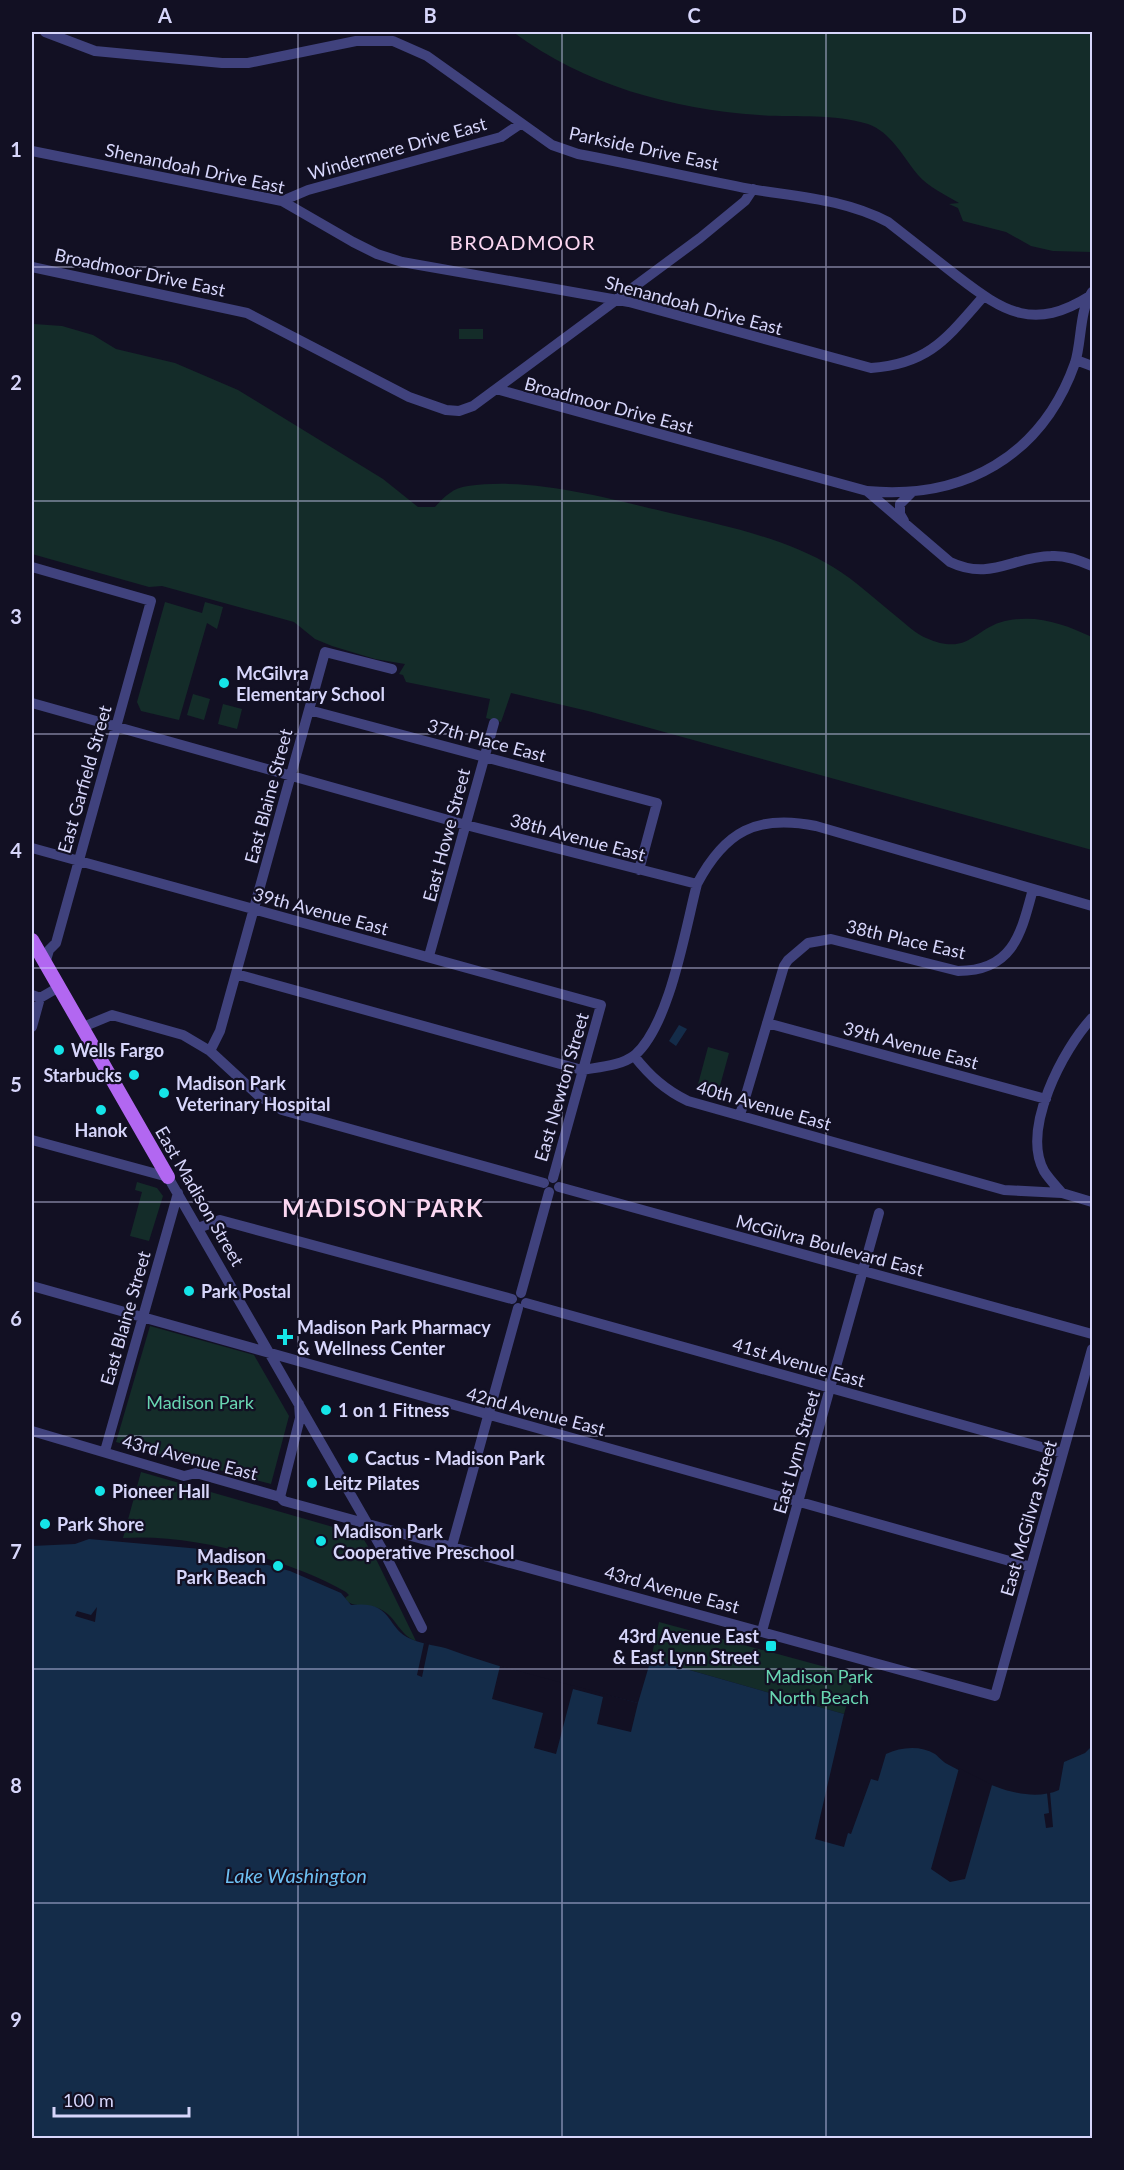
<svg xmlns="http://www.w3.org/2000/svg" width="1124" height="2170" viewBox="0 0 1124 2170" font-family="Lato,sans-serif">
  <rect width="100%" height="100%" fill="#121023"/>
  <!-- green -->
  <path fill="#142c29" d="M513,32H1092V252L1053,251L1031,246L1006,232L963,221L958,208L949,204L959,203C946,195 928,187 918,175C903,157 891,132 868,124C832,113 796,118 759,115C672,109 584,85 513,32Z
    M34,324L62,326L93,335L116,349L175,363L238,390L383,479L418,507H435C445,496 453,488 468,486C533,477 607,498 670,513C722,525 786,538 833,567C856,581 876,600 897,617C906,624 916,634 926,638C969,657 974,628 1005,621C1037,614 1064,624 1092,637V850L588,711L511,693L501,722L486,718L490,699L406,682L403,675L399,674L405,664L375,659L332,646L315,639L294,622L162,586L149,587L32,554V325Z
    M459,329H483V339H459Z
    M165,602L202,613L205,602L223,607L217,629L207,623L179,720L141,711L137,702Z
    M193,694L210,699L204,720L187,715Z
    M223,704L242,709L237,729L218,724Z
    M708,1047L729,1053L718,1093L697,1088Z
    M137,1182L157,1188L163,1196L149,1241L130,1236L142,1192L135,1190Z
    M150,1326L254,1355L289,1416L271,1484L116,1442Z
    M141,1472L361,1535L377,1561L416,1641C399,1635 396,1616 380,1609C369,1603 350,1609 345,1598L349,1595L346,1592C289,1559 189,1533 123,1538Z
    M659,1622L855,1675L844,1714L651,1659Z"/>
  <!-- water -->
  <path fill="#142c49" d="M679,1025L687,1029L676,1046L669,1041Z
    M89,1539L212,1550L290,1571L341,1593L351,1605C394,1600 385,1628 411,1639C424,1645 438,1645 451,1650C512,1672 575,1687 638,1703L651,1659L844,1714L815,1839L844,1847L848,1833L851,1834L871,1779L878,1781L886,1754C901,1747 920,1745 935,1754C940,1758 944,1763 949,1765C980,1781 1025,1805 1059,1790L1064,1762L1085,1753L1092,1746V2138H32V1546L75,1544Z"/>
  <!-- pier -->
  <path fill="#121023" d="M97,1607L95,1622L75,1616L77,1611L91,1615Z
    M424,1643L429,1644L422,1677L417,1675Z
    M500,1666L638,1703L631,1732L597,1724L603,1697L573,1689L556,1754L534,1748L543,1713L492,1699Z
    M959,1768L992,1785L965,1879L950,1882L931,1869Z
    M1050,1792L1053,1827L1046,1828L1044,1814L1049,1813L1047,1793Z"/>
  <g fill="none" stroke-linecap="round" stroke-linejoin="round">
    <!-- minor -->
    <path stroke="#40427d" stroke-width="10" d="M45,32L95,51L222,63H248L356,41H393L427,56L552,145L578,154C636,165 693,178 750,189C798,197 844,199 888,222C911,240 934,258 957,276C1005,313 1034,331 1090,296
      M32,151L282,201L353,242L377,254L402,262L629,302L871,368C929,364 947,338 983,297
      M282,201L308,190L501,137L520,124
      M32,267L247,313L409,397L446,410L459,411L473,406L496,389L867,491C964,500 1042,456 1075,363C1082,341 1079,311 1092,292
      M1076,360L1092,366
      M496,389L700,238L745,201L753,189
      M867,491L950,562C990,581 1012,557 1051,556C1066,555 1079,560 1092,566
      M904,521L900,514V504L912,492
      M32,567L151,601L56,943L49,950L45,964
      M32,703L466,825L697,884C725,831 757,814 816,826L1092,906
      M309,710L657,803L639,870
      M32,848L601,1005L553,1178
      M429,956L494,723
      M236,974L582,1070C599,1067 621,1066 635,1055C670,1024 685,930 697,884
      M32,995L40,998L59,987
      M767,1023L1046,1099
      M32,1027L40,998
      M83,1027L112,1015L183,1035L210,1051L259,1096L282,1110L544,1183
      M210,1051L220,1031L325,652L392,669
      M634,1056C650,1076 665,1090 688,1101L1004,1190L1062,1193L1092,1202
      M740,1115L784,966L788,960L808,943L831,939L958,971C1013,971 1021,934 1033,889
      M32,1140L168,1177L386,1556L422,1628
      M559,1187L1092,1334
      M1062,1193C1056,1186 1049,1179 1044,1171C1021,1129 1063,1049 1092,1018
      M198,1228L220,1220L512,1299
      M32,1286L1031,1567
      M521,1293L549,1192
      M526,1303L1063,1453
      M32,1431L184,1476L196,1473L280,1497L284,1501L995,1696L1092,1349
      M105,1451L178,1193
      M280,1497L300,1418L299,1404
      M452,1546L518,1308
      M762,1631L879,1213"/>
    <!-- major -->
    <path stroke="#b267f1" stroke-width="14" d="M32,940L168,1177"/>
  </g>
  <!-- grid -->
  <path fill="none" stroke="#d7d6fb" stroke-width="1.5" stroke-opacity="0.55" d="M298,32V2138M562,32V2138M826,32V2138M32,267H1092M32,501H1092M32,734H1092M32,968H1092M32,1202H1092M32,1436H1092M32,1669H1092M32,1903H1092"/>
  <!-- markers -->
  <g fill="#15e4e8" stroke="#121023" stroke-width="2">
    <circle cx="224" cy="683" r="6"/>
    <circle cx="59" cy="1050" r="6"/>
    <circle cx="134" cy="1075" r="6"/>
    <circle cx="164" cy="1093" r="6"/>
    <circle cx="101" cy="1110" r="6"/>
    <circle cx="189" cy="1291" r="6"/>
    <path d="M282 1328h6v6h6v6h-6v6h-6v-6h-6v-6h6z"/>
    <circle cx="326" cy="1410" r="6"/>
    <circle cx="353" cy="1458" r="6"/>
    <circle cx="312" cy="1483" r="6"/>
    <circle cx="100" cy="1491" r="6"/>
    <circle cx="45" cy="1524" r="6"/>
    <circle cx="321" cy="1541" r="6"/>
    <circle cx="278" cy="1566" r="6"/>
    <rect x="765" y="1640" width="12" height="12" rx="3"/>
  </g>
  <g text-anchor="middle" dominant-baseline="central" stroke-width="4.5" stroke-linejoin="round" paint-order="stroke">
    <!-- street labels -->
    <g font-size="18" fill="#d7d6fb" stroke="#121023">
      <text transform="translate(397 148) rotate(-16)">Windermere Drive East</text>
      <text transform="translate(644 148) rotate(12)">Parkside Drive East</text>
      <text transform="translate(195 168) rotate(12)">Shenandoah Drive East</text>
      <text transform="translate(140 272) rotate(12)">Broadmoor Drive East</text>
      <text transform="translate(694 305) rotate(15)">Shenandoah Drive East</text>
      <text transform="translate(609 405) rotate(15)">Broadmoor Drive East</text>
      <text transform="translate(487 740) rotate(15)">37th Place East</text>
      <text transform="translate(84 779) rotate(-74)">East Garfield Street</text>
      <text transform="translate(268 796) rotate(-75)">East Blaine Street</text>
      <text transform="translate(446 835) rotate(-75)">East Howe Street</text>
      <text transform="translate(578 837) rotate(15)">38th Avenue East</text>
      <text transform="translate(321 911) rotate(15)">39th Avenue East</text>
      <text transform="translate(906 939) rotate(13)">38th Place East</text>
      <text transform="translate(911 1045) rotate(15)">39th Avenue East</text>
      <text transform="translate(561 1087) rotate(-74)">East Newton Street</text>
      <text transform="translate(764 1105) rotate(16)">40th Avenue East</text>
      <text transform="translate(200 1196) rotate(60)">East Madison Street</text>
      <text transform="translate(830 1245) rotate(15)">McGilvra Boulevard East</text>
      <text transform="translate(125 1318) rotate(-74)">East Blaine Street</text>
      <text transform="translate(799 1362) rotate(16)">41st Avenue East</text>
      <text transform="translate(536 1411) rotate(15)">42nd Avenue East</text>
      <text transform="translate(796 1452) rotate(-74)">East Lynn Street</text>
      <text transform="translate(190 1457) rotate(14)">43rd Avenue East</text>
      <text transform="translate(1028 1518) rotate(-74)">East McGilvra Street</text>
      <text transform="translate(672 1589) rotate(15)">43rd Avenue East</text>
    </g>
    <!-- poi labels -->
    <g font-size="18" font-weight="bold" fill="#d7d6fb" stroke="#121023" text-anchor="start">
      <text x="236" y="673">McGilvra<tspan x="236" dy="21">Elementary School</tspan></text>
      <text x="71" y="1050">Wells Fargo</text>
      <text x="122" y="1075" text-anchor="end">Starbucks</text>
      <text x="176" y="1083">Madison Park<tspan x="176" dy="21">Veterinary Hospital</tspan></text>
      <text x="101" y="1130" text-anchor="middle">Hanok</text>
      <text x="201" y="1291">Park Postal</text>
      <text x="297" y="1327">Madison Park Pharmacy<tspan x="297" dy="21">&amp; Wellness Center</tspan></text>
      <text x="338" y="1410">1 on 1 Fitness</text>
      <text x="365" y="1458">Cactus - Madison Park</text>
      <text x="324" y="1483">Leitz Pilates</text>
      <text x="112" y="1491">Pioneer Hall</text>
      <text x="57" y="1524">Park Shore</text>
      <text x="333" y="1531">Madison Park<tspan x="333" dy="21">Cooperative Preschool</tspan></text>
      <text x="266" y="1556" text-anchor="end">Madison<tspan x="266" dy="21">Park Beach</tspan></text>
      <text x="759" y="1636" text-anchor="end">43rd Avenue East<tspan x="759" dy="21">&amp; East Lynn Street</tspan></text>
    </g>
    <!-- park labels -->
    <g font-size="18" fill="#68d5b1" stroke="#121023">
      <text x="200" y="1402">Madison Park</text>
      <text x="819" y="1676">Madison Park<tspan x="819" dy="21">North Beach</tspan></text>
    </g>
    <!-- neighbourhood labels -->
    <g font-size="20" letter-spacing="1.5" fill="#fbd7f1" stroke="#121023">
      <text x="523" y="242">BROADMOOR</text>
    </g>
    <!-- water labels -->
    <g font-size="20" font-style="italic" fill="#6dbff2" stroke="#121023">
      <text x="296" y="1875">Lake Washington</text>
    </g>
    <!-- district labels -->
    <g font-size="24" font-weight="bold" letter-spacing="1.5" fill="#fbd7f1" stroke="#121023">
      <text x="383" y="1207">MADISON PARK</text>
    </g>
  </g>
  <!-- border -->
  <rect width="1124" height="2170" fill="none" stroke="#121023" stroke-width="66"/>
  <!-- scale -->
  <path d="M54 2107v9h135v-9" fill="none" stroke="#d7d6fb" stroke-width="3"/>
  <text x="63" y="2107" font-size="18" fill="#d7d6fb" stroke="#121023" stroke-width="4.5" paint-order="stroke">100 m</text>
  <rect x="33" y="33" width="1058" height="2104" fill="none" stroke="#d7d6fb" stroke-width="2"/>
  <g font-size="20" text-anchor="middle" font-weight="bold" fill="#d7d6fb">
    <text x="165" y="23">A</text>
    <text x="430" y="23">B</text>
    <text x="694" y="23">C</text>
    <text x="959" y="23">D</text>
    <text x="16" y="157">1</text>
    <text x="16" y="390">2</text>
    <text x="16" y="624">3</text>
    <text x="16" y="858">4</text>
    <text x="16" y="1092">5</text>
    <text x="16" y="1326">6</text>
    <text x="16" y="1559">7</text>
    <text x="16" y="1793">8</text>
    <text x="16" y="2027">9</text>
  </g>
</svg>
